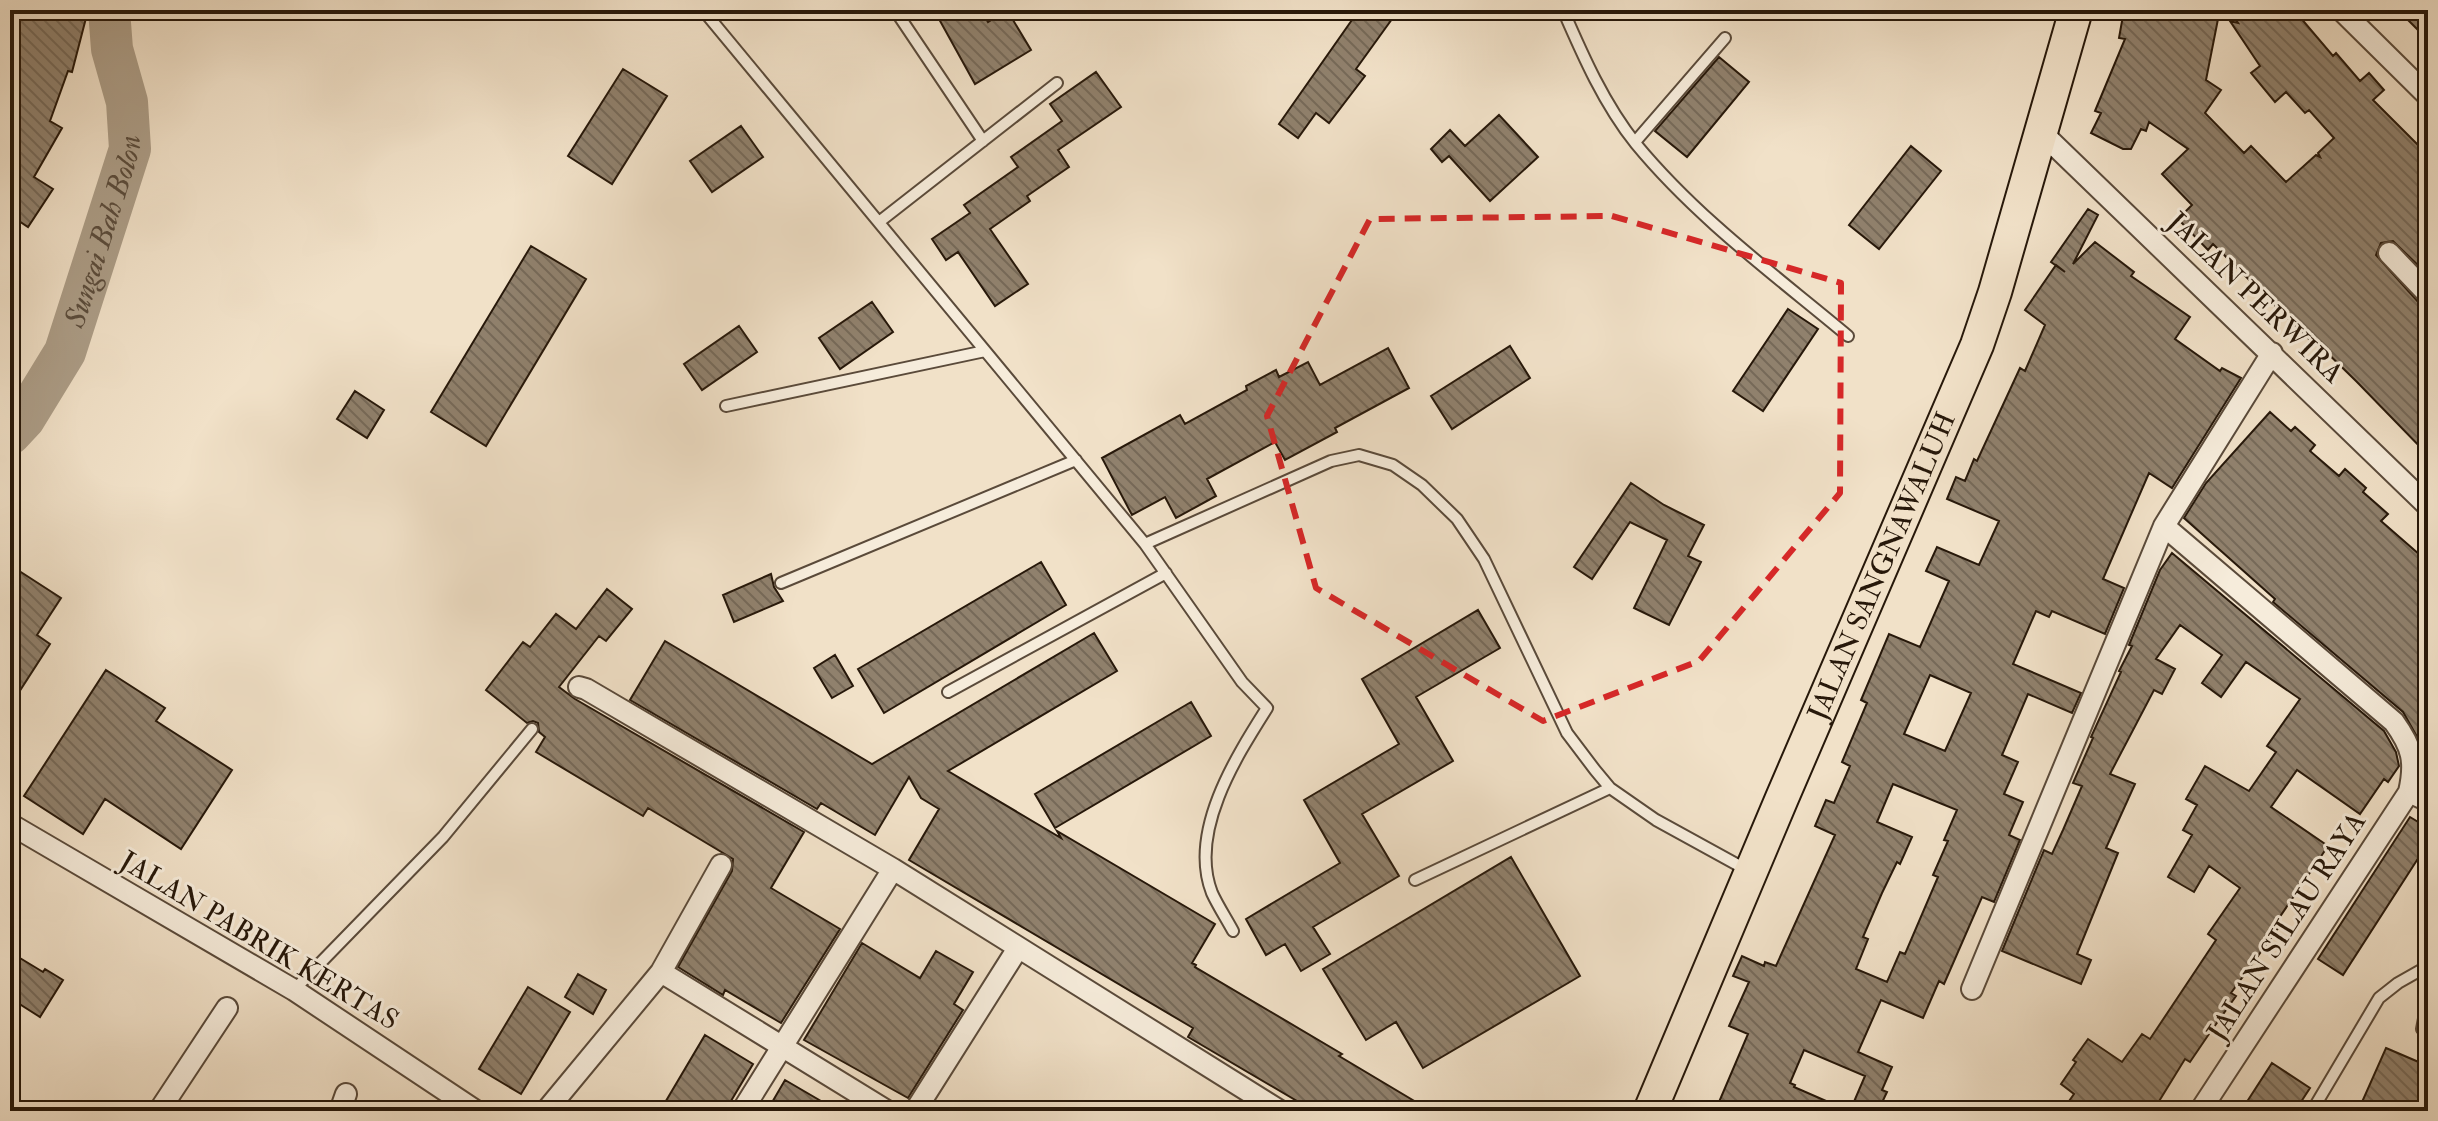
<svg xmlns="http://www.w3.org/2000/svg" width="2438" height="1121" viewBox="0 0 2438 1121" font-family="'IM FELL Double Pica',serif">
  <defs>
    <pattern id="building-back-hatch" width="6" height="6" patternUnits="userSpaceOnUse" patternTransform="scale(2)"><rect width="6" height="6" fill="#90816d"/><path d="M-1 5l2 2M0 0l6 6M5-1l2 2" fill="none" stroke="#766958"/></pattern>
  </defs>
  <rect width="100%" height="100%" fill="#f1e1c8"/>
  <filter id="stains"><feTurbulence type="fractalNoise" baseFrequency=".0025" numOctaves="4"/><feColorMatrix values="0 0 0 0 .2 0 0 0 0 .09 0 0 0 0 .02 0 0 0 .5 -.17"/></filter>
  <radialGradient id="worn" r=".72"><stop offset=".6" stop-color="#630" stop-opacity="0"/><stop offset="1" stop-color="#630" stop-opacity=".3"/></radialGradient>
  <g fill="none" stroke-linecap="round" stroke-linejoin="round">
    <!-- river -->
    <path stroke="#ac9d87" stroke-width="42" id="s1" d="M10,434L24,419L65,352L130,149L127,102L112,49L109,10"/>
  </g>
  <!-- building -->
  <path fill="url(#building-back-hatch)" stroke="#27180a" stroke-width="2" fill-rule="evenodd" d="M10,10H46L86,18L72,72L68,71L50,121L62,128L34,177L53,189L28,227L10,215Z
    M934,10H981L988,22L1007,10L1031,50L975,84Z
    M1359,10H1380L1392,19L1356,69L1365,76L1329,123L1316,113L1298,138L1279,124Z
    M2124,10H2167L2218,19L2206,80L2221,90L2205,113L2244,153L2251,146L2286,182L2316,155L2320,157L2318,153L2334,138L2309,110L2305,113L2286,92L2275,102L2251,73L2260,66L2230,21L2238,23L2229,10H2294L2333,56L2336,53L2360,81L2369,73L2384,90L2373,100L2428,155V275L2393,241L2381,243L2376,255L2419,303L2428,307V455L2357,382L2313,339L2311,341L2213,244L2208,250L2178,219L2192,205L2162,174L2188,149L2149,122L2146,131L2141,129L2131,149H2123L2091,133L2101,113L2095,111L2125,39L2119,38Z
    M2398,10H2428V40Z
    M1719,57L1749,82L1687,157L1655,131Z
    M623,69L667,96L612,184L568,156Z
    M1096,72L1121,107L1058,150L1069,167L1027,196L1030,201L990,229L1028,284L995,306L958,252L946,260L932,239L970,213L964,205L1018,167L1011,157L1062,121L1050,104Z
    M1499,115L1538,157L1490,201L1449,156L1442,162L1431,149L1450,130L1465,146Z
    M741,126L763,157L712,192L690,161Z
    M1911,146L1941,171L1879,249L1849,225Z
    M2088,209L2098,215L2073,264L2095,242L2134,272L2131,276L2190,317L2175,339L2220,371L2222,368L2241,378L2172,488L2149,473L2103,579L2124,588L2105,634L2052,611L2049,617L2036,611L2013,664L2081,693L2072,713L2028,694L2002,755L2018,762L2004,794L2023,802L2009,835L2020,840L1994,902L1982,897L1944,984L1939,981L1923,1018L1881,1000L1858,1052L1892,1067L1882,1090L1887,1092L1878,1111H1850L1865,1076L1804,1050L1790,1083L1795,1085L1794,1087L1849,1111H1740L1719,1102L1748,1034L1729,1026L1749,982L1733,976L1742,956L1764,966L1765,962L1776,966L1835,835L1815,826L1826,800L1834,803L1850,766L1842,762L1867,703L1861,700L1889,634L1920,647L1949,581L1926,571L1937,547L1979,565L1999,521L1947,499L1956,477L1965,481L1974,459L1977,461L2020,368L2025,371L2045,325L2025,310L2056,265L2065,272L2051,262ZM1930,675L1971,693L1945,751L1904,734ZM1893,784L1957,810L1944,840L1948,841L1933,875L1938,877L1905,954L1900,952L1887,982L1856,969L1868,939L1863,937L1882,893L1897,862L1900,864L1912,837L1877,822Z
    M531,246L586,279L486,446L431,412Z
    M872,302L893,332L840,369L819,338Z
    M1788,309L1818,329L1763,411L1733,391Z
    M739,326L757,352L702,390L684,364Z
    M1510,346L1530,378L1452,429L1431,396Z
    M1388,348L1409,388L1335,428L1337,432L1285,460L1275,442L1207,479L1216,496L1176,518L1165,497L1132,515L1102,458L1180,415L1185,424L1247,390L1246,386L1276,370L1279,377L1308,362L1320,385Z
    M355,391L384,410L367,438L337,419Z
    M2270,412L2291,431L2295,427L2315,445L2310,451L2339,476L2345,469L2366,488L2363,492L2388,514L2381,521L2428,562V769L2425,766L2420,742L2403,712L2273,602L2275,599L2184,518L2206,483Z
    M1631,483L1664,505L1704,525L1688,556L1701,562L1669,625L1634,608L1667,540L1630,522L1592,579L1574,567Z
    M2172,553L2384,731L2396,752L2399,766L2388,782L2384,779L2360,814L2297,770L2271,807L2328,846L2275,924L2279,927L2231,993L2236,996L2209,1034L2190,1062L2185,1059L2153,1111H2062L2074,1094L2061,1084L2076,1062L2073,1060L2088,1039L2122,1062L2142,1034L2150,1039L2216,940L2208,934L2240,888L2209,866L2194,892L2168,877L2192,835L2183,830L2197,805L2186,799L2205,766L2249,791L2276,752L2267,746L2300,699L2246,662L2221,697L2202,683L2222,655L2180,625L2156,659L2175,669L2162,694L2154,690L2110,774L2135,784L2106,848L2118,853L2077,954L2091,960L2081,984L2002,951L2044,850L2052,854L2063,830L2082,786L2073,783L2093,738L2091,737L2121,672L2119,671L2132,646L2129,645L2160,570Z
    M1041,562L1066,605L884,713L858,669Z
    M10,565L61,598L37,635L50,644L10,706Z
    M771,574L774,587L783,601L734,622L723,595Z
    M607,589L632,609L606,641L599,636L559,687L575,699L804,832L771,888L840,929L781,1023L725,990L723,995L678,967L732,871L733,859L648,808L643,816L536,752L545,737L539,732L538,723L533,721L527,723L486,690L523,642L530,647L556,614L576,629Z
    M1478,610L1500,648L1416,697L1453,761L1362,814L1399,876L1313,927L1330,954L1301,971L1285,944L1266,955L1246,919L1340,863L1304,800L1399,744L1362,679Z
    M1094,633L1117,671L948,771L1061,838L1057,831L1215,924L1192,963L1196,965L1195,967L1342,1054L1339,1056L1431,1111H1314L1188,1037L1193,1028L909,860L939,809L921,798L909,777L875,835L821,803L817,809L630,700L665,641L872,764Z
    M835,655L853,686L832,698L814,668Z
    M106,670L165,708L156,721L232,770L181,849L105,799L83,834L24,796Z
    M1191,702L1211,736L1055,828L1035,794Z
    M2410,817L2428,828V843L2343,975L2318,959Z
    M1511,857L1580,976L1423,1068L1396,1022L1366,1040L1323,969Z
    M862,943L920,978L936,951L973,972L954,1004L963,1010L908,1098L804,1040Z
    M10,952L43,972L45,969L63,980L40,1017L10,998Z
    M578,974L606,990L593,1014L565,997Z
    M528,987L570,1012L521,1094L479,1069Z
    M705,1035L753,1064L725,1111H660Z
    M2386,1048L2428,1066V1111H2358Z
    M2272,1063L2310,1088L2295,1111H2241Z
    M785,1080L838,1111H767Z"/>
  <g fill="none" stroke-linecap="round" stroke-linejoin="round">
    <!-- lane casing -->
    <g stroke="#5a4a3a" stroke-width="14">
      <path id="lane" d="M703,10L1145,544L1242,682L1267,708C1236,757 1188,832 1212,893C1218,906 1226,918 1233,931
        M895,10L983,141
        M1563,10C1583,56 1604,104 1636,144C1697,218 1775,275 1848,336
        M1635,142L1725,38
        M879,222L1057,83
        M726,406L985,351
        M1145,544L1331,461L1359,455L1393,465L1422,485L1457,519L1484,559L1567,733L1595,770L1610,788L1656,820L1747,870
        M781,583L1076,460
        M948,692L1166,573
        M1415,880L1610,788
        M294,990L443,837L532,729
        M2422,1029L2428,998
        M2312,1111L2379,998L2398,983L2428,966"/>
    </g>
    <!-- street casing -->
    <g stroke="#5a4a3a" stroke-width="24">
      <path id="street" d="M2341,10L2428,96
        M2041,132L2428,506
        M2389,253L2428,294
        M2164,526L2394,722C2412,747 2416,761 2409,792
        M579,687L586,689L893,869L1280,1111
        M10,824L294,990L476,1111
        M661,972L721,865
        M1972,989L2164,526L2272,353
        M159,1111L227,1008
        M340,1111L346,1094
        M546,1111L661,972L887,1111
        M742,1111L893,869
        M915,1111L1018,948
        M2200,1111L2409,792L2428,801"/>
    </g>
    <!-- primary casing -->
    <g stroke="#27180a" stroke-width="36">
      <g id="primary">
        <path id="s2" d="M1650,1111L1782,798L1977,345L1995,292L2076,10"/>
      </g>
    </g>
    <!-- lane -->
    <use href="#lane" stroke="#f6ecdb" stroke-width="10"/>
    <!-- street -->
    <use href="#street" stroke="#f6ecdb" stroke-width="20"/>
    <!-- primary -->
    <use href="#primary" stroke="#f1e1c8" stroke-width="32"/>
  </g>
  <!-- marked area -->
  <path fill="none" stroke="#d62828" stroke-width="6" stroke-dasharray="16 10" stroke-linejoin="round" d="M1612,216L1841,283L1840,493L1699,661L1543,721L1316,588L1267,416L1370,219Z"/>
  <g text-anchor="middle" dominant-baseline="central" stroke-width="6" stroke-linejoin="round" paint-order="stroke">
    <!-- street labels -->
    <g font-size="28" fill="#27180a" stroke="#f6ecdb">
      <text transform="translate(2255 298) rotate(44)">JALAN PERWIRA</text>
      <text stroke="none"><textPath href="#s2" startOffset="592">JALAN SANGNAWALUH</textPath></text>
      <text transform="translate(2287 927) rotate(-57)">JALAN SILAU RAYA</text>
      <text transform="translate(259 941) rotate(31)">JALAN PABRIK KERTAS</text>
    </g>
    <!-- water labels -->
    <g font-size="30" font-style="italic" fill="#5c4d3c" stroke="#f6ecdb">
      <text stroke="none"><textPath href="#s1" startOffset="226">Sungai Bah Bolon</textPath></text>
    </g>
  </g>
  <!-- margin -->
  <rect width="2438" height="1121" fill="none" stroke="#f1e1c8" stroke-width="40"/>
  <rect x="12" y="12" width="2414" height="1097" fill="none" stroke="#27180a" stroke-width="4"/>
  <rect x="20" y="20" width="2398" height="1081" fill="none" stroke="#27180a" stroke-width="2"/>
  <rect width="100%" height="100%" filter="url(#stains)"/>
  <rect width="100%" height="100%" fill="url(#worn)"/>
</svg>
